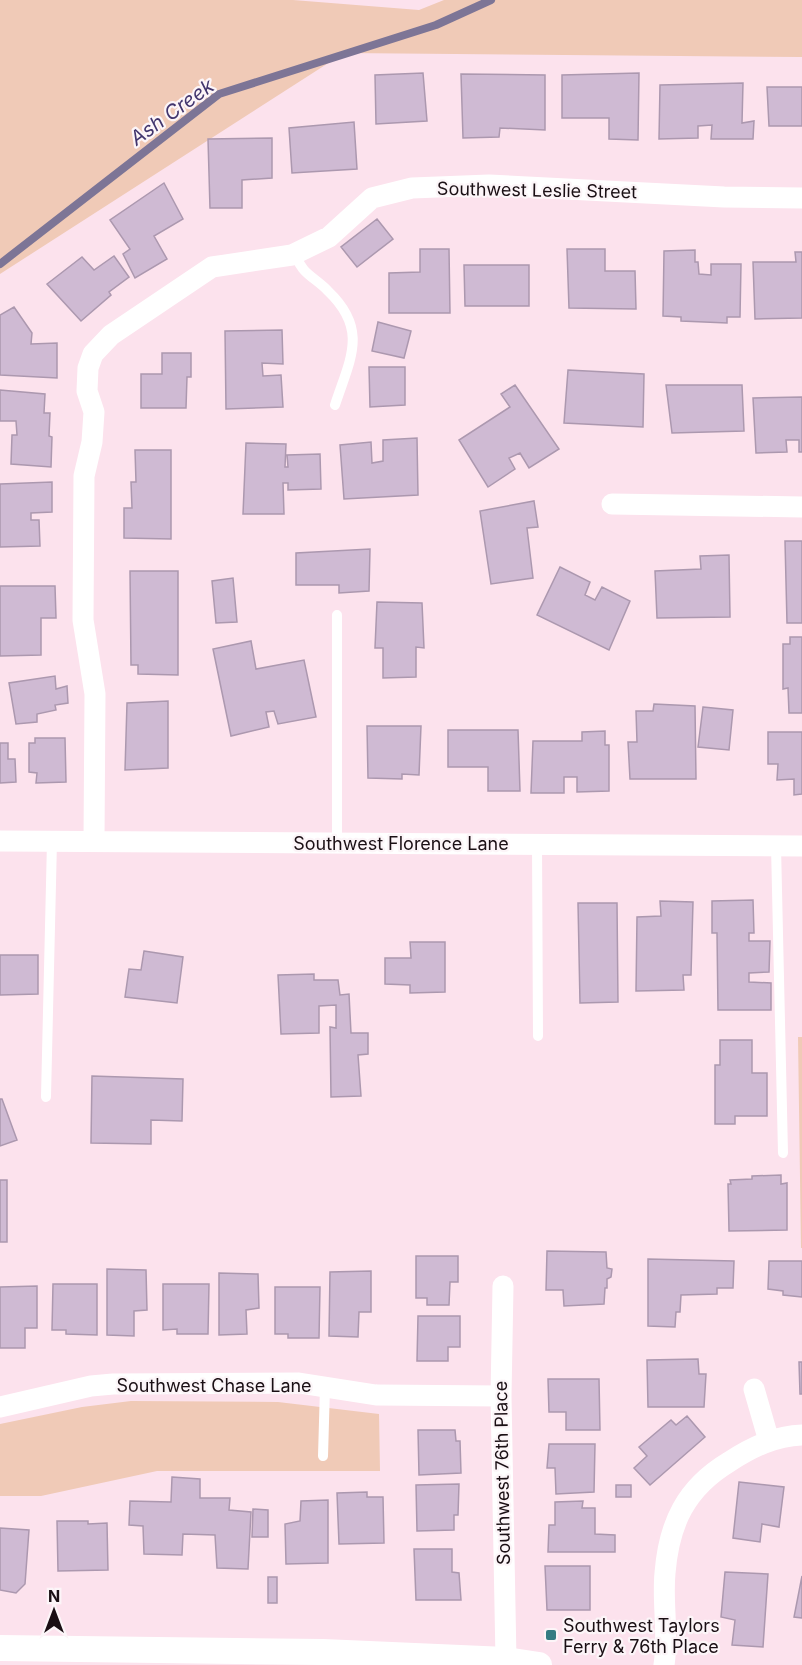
<svg xmlns="http://www.w3.org/2000/svg" width="802" height="1665" viewBox="0 0 802 1665" font-family="Inter,sans-serif">
  <rect width="100%" height="100%" fill="#fce2ed"/>
  <!-- green -->
  <path fill="#f0cab7" d="M0,0H293L419,10L444,0H802V57L344,53L0,274Z
    M798,1037H802V1248H801Z
    M131,1401L278,1402L379,1414L380,1471H157L41,1496H0V1424L82,1407Z"/>
  <g fill="none" stroke-linecap="round" stroke-linejoin="round">
    <!-- stream -->
    <path stroke="#7d7596" stroke-width="8" d="M0,264L219,94L436,25L491,0"/>
  </g>
  <!-- building -->
  <path fill="#cfbad3" stroke="#ac98af" stroke-width="1.5" d="M423,73L427,121L376,124L375,75Z
    M639,73L638,140L609,139V118H562V75Z
    M461,74L545,75V130L500,128L499,137L463,138Z
    M743,83L742,123L754,121L753,139H711L712,125L698,126V138L659,139L660,85Z
    M767,87H802V126H769Z
    M354,122L357,169L292,173L289,128Z
    M272,138V178L242,180V208H210L208,139Z
    M164,183L183,219L154,236L167,259L135,278L123,254L130,249L110,220Z
    M377,219L393,239L357,267L341,247Z
    M420,249H449L450,313H389V273L420,272Z
    M567,249H605V271H635L636,309L569,308Z
    M695,250V262H698L699,274L711,275V264H741L740,317H727V323L681,321V317L663,316L664,251Z
    M795,252H802V318L755,319L753,262H796Z
    M114,256L129,277L109,292L111,295L81,321L47,284L82,257L94,270Z
    M464,265H529V306H465Z
    M14,307L32,333L31,344L57,343V378L0,375V315Z
    M378,322L411,331L404,358L372,351Z
    M282,330L283,364L262,363L263,376L281,375L283,407L226,409L225,331Z
    M162,353H191V377H187L186,408H141V374H162Z
    M369,367H405V405L370,407Z
    M568,370L644,374L643,427L564,423Z
    M515,385L559,449L529,468L520,453L509,458L515,469L488,487L459,440L510,407L501,394Z
    M666,385H742L744,431L672,433Z
    M0,390L45,394L44,413H50L49,436L52,437L51,467L11,464L12,435H17L16,421H0Z
    M802,397V452H799V440H786L787,452L756,453L753,398Z
    M417,438L418,495L344,499L340,445L371,442L372,463L383,461V440Z
    M246,443L286,444L285,467H288L287,455L320,454L321,489L288,490V483H283L284,514H243Z
    M135,450H171V539L124,538V508H132L131,482H136Z
    M52,482V512L31,513V520H39L40,546L0,547V484Z
    M534,501L538,527L527,528L533,578L491,584L480,511Z
    M785,541H802V623H787Z
    M370,549L369,591L339,593V585H296V553Z
    M729,555L730,617L657,618L655,571L701,569L700,556Z
    M560,567L590,582L585,595L595,600L602,587L630,601L609,650L537,615Z
    M130,571H178V675L138,674V665H131Z
    M233,578L237,622L216,623L212,581Z
    M0,586H55L56,618H41V655L0,656Z
    M377,602L422,603L424,648L416,647V677L383,678V648H375Z
    M790,637H802V713H789L788,688L783,689V644H790Z
    M251,641L256,669L304,660L316,717L278,724L274,711L266,712L269,727L231,736L213,649Z
    M55,676L56,689L67,686L68,703L55,705L56,710L37,714V722L16,724L9,683Z
    M168,701V768L125,770L127,703Z
    M654,704L695,706L696,779H630L628,742H637L636,711H653Z
    M703,707L733,710L729,750L698,747Z
    M367,726H421L419,775L402,774V779L368,778Z
    M448,730H518L520,791H488V767H448Z
    M605,731V745H609V791L577,792V777H564V793H531L533,741H582V732Z
    M768,732H802V794L794,795V779L777,780L778,764H768Z
    M35,738H65L66,782L36,783L37,773L29,772V743H35Z
    M0,743H8V759H15L16,782L0,783Z
    M753,900L754,933H749V941H770L769,972L749,973V982L771,983V1010H718L717,933H712V901Z
    M660,901L693,902L691,975H683L684,990L636,991L637,917L661,916Z
    M578,903H617L618,1002L580,1003Z
    M410,942H445V992L410,993V985L385,984V958H411Z
    M144,951L183,957L177,1003L125,997L129,969L141,970Z
    M0,955H38V994L0,995Z
    M314,974V980H338L340,995L349,994L351,1033H368V1054L358,1055L361,1096L331,1097L330,1027L336,1028V1005L319,1006V1033L281,1034L278,975Z
    M720,1040H752V1073H767V1116H735V1124H715V1065H720Z
    M92,1076L183,1079L182,1121L151,1120V1144L91,1143Z
    M0,1099H2L17,1140L0,1146Z
    M781,1175V1184L787,1183V1230L729,1231L728,1184H731L730,1180L752,1179V1176Z
    M0,1180H7V1242H0Z
    M547,1251L606,1252L607,1268L612,1269L611,1277L607,1279V1288H605L604,1304L564,1306L563,1290H546Z
    M416,1256H458V1282H450L449,1305H427V1298H416Z
    M648,1259L734,1261L733,1288H717V1294L681,1295L680,1312H676L675,1327L648,1326Z
    M769,1261H802V1297L783,1295V1291L768,1289Z
    M107,1269L146,1270L147,1310L134,1311V1336L107,1335Z
    M371,1271V1312H359L358,1337L329,1336L330,1272Z
    M219,1273L258,1274L259,1308L246,1310L247,1334L219,1335Z
    M53,1284H97V1335L66,1334V1330H52Z
    M163,1284H209L208,1334H177V1329L163,1330Z
    M37,1286V1328H25V1348H0V1287Z
    M275,1287H320L319,1338H288V1334H275Z
    M418,1316H460V1347H448V1361H417Z
    M698,1359L699,1374H706L704,1407H648L647,1360Z
    M799,1362H802V1394H800Z
    M548,1379H599L600,1430H566V1412H549Z
    M687,1416L705,1437L650,1485L634,1468L647,1456L639,1447L671,1420L676,1425Z
    M418,1430H455L456,1441H460L461,1473L419,1475Z
    M549,1444H595L594,1492L556,1494L555,1468H547Z
    M172,1477L200,1479V1498H230L229,1510L251,1512L248,1569L217,1568L215,1535L183,1534L182,1555L144,1554L143,1526L129,1525L130,1501L171,1502Z
    M739,1482L784,1487L779,1527L762,1524L760,1542L733,1538Z
    M459,1484L458,1515H454V1530L417,1531L416,1485Z
    M616,1485H631V1497H616Z
    M367,1492V1497H383L384,1543L339,1544L337,1493Z
    M328,1500V1563L286,1564L285,1524L300,1521L301,1501Z
    M583,1501L582,1508H595V1534L615,1535V1552H548L549,1525H555V1502Z
    M253,1509L268,1510V1537H252Z
    M57,1521H88V1524L107,1523L108,1570L58,1571Z
    M0,1528L29,1530L25,1584L16,1593L0,1590Z
    M414,1549H452V1572L459,1573L461,1600H416Z
    M545,1566H590V1610H547Z
    M725,1572L768,1574L763,1647L732,1645L735,1620L721,1617Z
    M802,1576V1618L794,1617Z
    M268,1577H277V1603H268Z"/>
  <g fill="none" stroke-linecap="round" stroke-linejoin="round">
    <!-- service -->
    <path stroke="#fff" stroke-width="10" d="M293,254C297,259 300,265 304,270C310,277 321,283 328,291C369,330 350,359 335,405
      M337,615V843
      M537,844L538,1036
      M776,846L783,1153
      M46,1097L52,841
      M323,1456L325,1387"/>
    <!-- minor -->
    <path stroke="#fff" stroke-width="21" d="M612,504L802,507
      M0,841L802,846
      M94,841L95,694L83,620L84,476L92,442L94,412L87,391L88,368L93,354L111,335L212,267L292,255L329,237L372,198L412,188L489,185L724,197L802,198
      M503,1286L501,1396L506,1660
      M754,1389L769,1441
      M0,1407L91,1386L113,1384L299,1383L376,1395L501,1396
      M664,1665C669,1634 662,1603 665,1573C669,1523 686,1488 729,1462C752,1447 775,1436 802,1435"/>
    <!-- tertiary -->
    <path stroke="#fff" stroke-width="26" d="M0,1648L323,1652L506,1660L539,1665"/>
  </g>
  <!-- markers -->
  <rect fill="#347c83" stroke="#fcf5f8" stroke-width="2" x="545" y="1629" width="12" height="12" rx="3"/>
  <g text-anchor="middle" dominant-baseline="central" stroke-width="4.5" stroke-linejoin="round" paint-order="stroke">
    <!-- street labels -->
    <g font-size="18" fill="#1a0f14" stroke="#fcf5f8">
      <text transform="translate(537 190) rotate(1)">Southwest Leslie Street</text>
      <text x="401" y="843">Southwest Florence Lane</text>
      <text x="214" y="1385">Southwest Chase Lane</text>
      <text transform="translate(502 1473) rotate(-91)">Southwest 76th Place</text>
    </g>
    <!-- poi labels -->
    <g font-size="18" fill="#1a0f14" stroke="#fcf5f8" text-anchor="start">
      <text x="563" y="1625">Southwest Taylors<tspan x="563" dy="21">Ferry &amp; 76th Place</tspan></text>
    </g>
    <!-- water labels -->
    <g font-size="20" font-style="italic" fill="#42356d" stroke="#fcf5f8">
      <text transform="translate(172 112) rotate(-36)">Ash Creek</text>
    </g>
  </g>
  <!-- north arrow -->
  <g transform="translate(54 1611)" stroke="#fcf5f8" stroke-width="4.5" paint-order="stroke">
  <path d="M0-4.5L10 22L0 15L-10 22Z" fill="#1a0f14"/>
  <text y="-9" font-size="16" font-weight="bold" text-anchor="middle" fill="#1a0f14">N</text>
  </g>
</svg>
